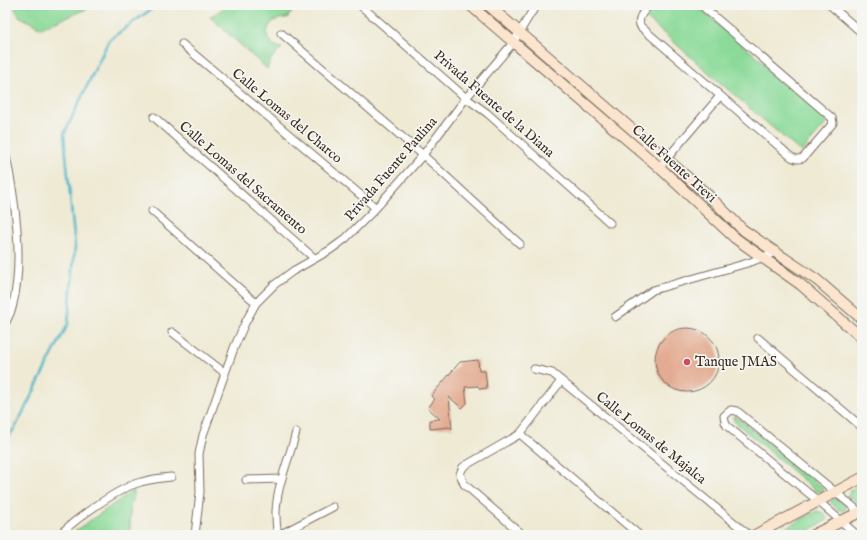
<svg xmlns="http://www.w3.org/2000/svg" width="867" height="540" viewBox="0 0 867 540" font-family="'IM FELL English',serif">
  <rect width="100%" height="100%" fill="#f6f6f2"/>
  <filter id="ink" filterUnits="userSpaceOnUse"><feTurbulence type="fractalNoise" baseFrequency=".025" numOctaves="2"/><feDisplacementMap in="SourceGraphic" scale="8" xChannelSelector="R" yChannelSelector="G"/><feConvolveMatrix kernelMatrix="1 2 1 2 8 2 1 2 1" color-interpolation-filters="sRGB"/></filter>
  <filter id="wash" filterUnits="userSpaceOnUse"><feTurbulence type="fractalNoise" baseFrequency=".012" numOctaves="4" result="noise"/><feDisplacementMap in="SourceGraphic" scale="16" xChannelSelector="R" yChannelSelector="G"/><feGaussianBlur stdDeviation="0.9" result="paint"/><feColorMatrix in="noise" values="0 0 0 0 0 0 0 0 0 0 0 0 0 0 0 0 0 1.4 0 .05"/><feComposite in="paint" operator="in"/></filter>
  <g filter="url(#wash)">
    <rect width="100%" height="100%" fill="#efead4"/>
    <!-- green -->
    <path fill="#8bda99" stroke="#63825c" d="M13,5H96L41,28L19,16Z
      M229,5H297L287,18C274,19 268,22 267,36C271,43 274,47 282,48L271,59L267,69L210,17Z
      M652,5H696L819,110L828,120L826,124L801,152L733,94L644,16Z
      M551,60L640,143H637L549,66L547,62Z
      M670,167L761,247L756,246L671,174L669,170Z
      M735,416L737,417L823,488L822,492L816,491L734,421L733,417Z
      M862,484V507L848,496L850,491Z
      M134,490L133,500L130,506V535H74V532Z
      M833,498L838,499L846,506L845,511C839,511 835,507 831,503Z
      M817,511C822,512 826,514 827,520L801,535H772Z"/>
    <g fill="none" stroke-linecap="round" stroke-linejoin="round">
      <!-- stream -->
      <path stroke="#4cb5c9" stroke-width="2.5" d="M5,442L16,426L68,324L75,247L64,134L109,40L157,5"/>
    </g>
    <g id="blocks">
      <!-- building -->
      <path fill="#e3ac92" d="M655 360a32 32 0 1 1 64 0a32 32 0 1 1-64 0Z
        M478,360L479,371H485L487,388L480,389L478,386L465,387L467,403L462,408L449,397L452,429L450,427L430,429V420L440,419L428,408L435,399L431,396L460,362Z"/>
    </g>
  </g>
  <g filter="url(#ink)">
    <use href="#blocks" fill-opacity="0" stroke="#7a6d5e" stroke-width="1"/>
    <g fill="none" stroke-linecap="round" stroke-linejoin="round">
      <!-- street casing -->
      <g stroke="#7a6d5e" stroke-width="9">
        <path id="street" d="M360,5L466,98L487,113L610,223
          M649,5C644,11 636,19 641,27L782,149C788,154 794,162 803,158L833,123L832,118L701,5
          M830,5L862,33
          M281,33L423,155L520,244
          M182,44L376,208
          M154,117L314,258
          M5,152C15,196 24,260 13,304C12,311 8,317 5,324
          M663,163L720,96
          M152,211L256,303
          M615,317L653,290L751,262L775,252
          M172,332L225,373
          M758,338L862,427
          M534,369L552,373L749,535
          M520,434L639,535
          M246,480L281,479
          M59,535C77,518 118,488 141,482C151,479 161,478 171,477
          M195,535L200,492L199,454L203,435L234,348L245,323L256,303L274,285L293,271L330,250L345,239L376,208L423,155L466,98L513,43L531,13L538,5
          M278,535C270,497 287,468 296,432
          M279,535L333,507
          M523,535L464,484L460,474L463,467L468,464L520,434L561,381
          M857,535L818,501L727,426L725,422L724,416L731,410L737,411L862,514"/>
      </g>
      <!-- secondary casing -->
      <g stroke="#7a6d5e" stroke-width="12">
        <path id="secondary" d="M470,5L659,167L735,238L800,284L862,338
          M488,5L708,195L742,229L775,252L817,280L862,319
          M755,535L862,478
          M813,535L862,511"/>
      </g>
      <!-- street -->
      <use href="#street" stroke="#fff" stroke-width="7"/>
      <!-- secondary -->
      <use href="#secondary" stroke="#fbe5cf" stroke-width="10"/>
    </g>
  </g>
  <!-- markers -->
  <circle fill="#d1495b" stroke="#f6f6f2" stroke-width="1.5" cx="687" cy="362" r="4"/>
  <g text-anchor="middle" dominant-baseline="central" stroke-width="3.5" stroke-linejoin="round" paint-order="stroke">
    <!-- street labels -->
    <g font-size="14" fill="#3b2a1e" stroke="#f6f6f2">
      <text transform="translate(494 104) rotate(41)">Privada Fuente de la Diana</text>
      <text transform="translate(287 116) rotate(40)">Calle Lomas del Charco</text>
      <text transform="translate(674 164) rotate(42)">Calle Fuente Trevi</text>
      <text transform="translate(391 169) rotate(-49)">Privada Fuente Paulina</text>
      <text transform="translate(243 178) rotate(41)">Calle Lomas del Sacramento</text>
      <text transform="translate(651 438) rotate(39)">Calle Lomas de Majalca</text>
    </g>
    <!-- poi labels -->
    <g font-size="14" fill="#3b2a1e" stroke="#f6f6f2" text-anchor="start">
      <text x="695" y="362">Tanque JMAS</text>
    </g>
  </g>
  <!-- margin -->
  <rect width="867" height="540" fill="none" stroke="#f6f6f2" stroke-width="20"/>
</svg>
